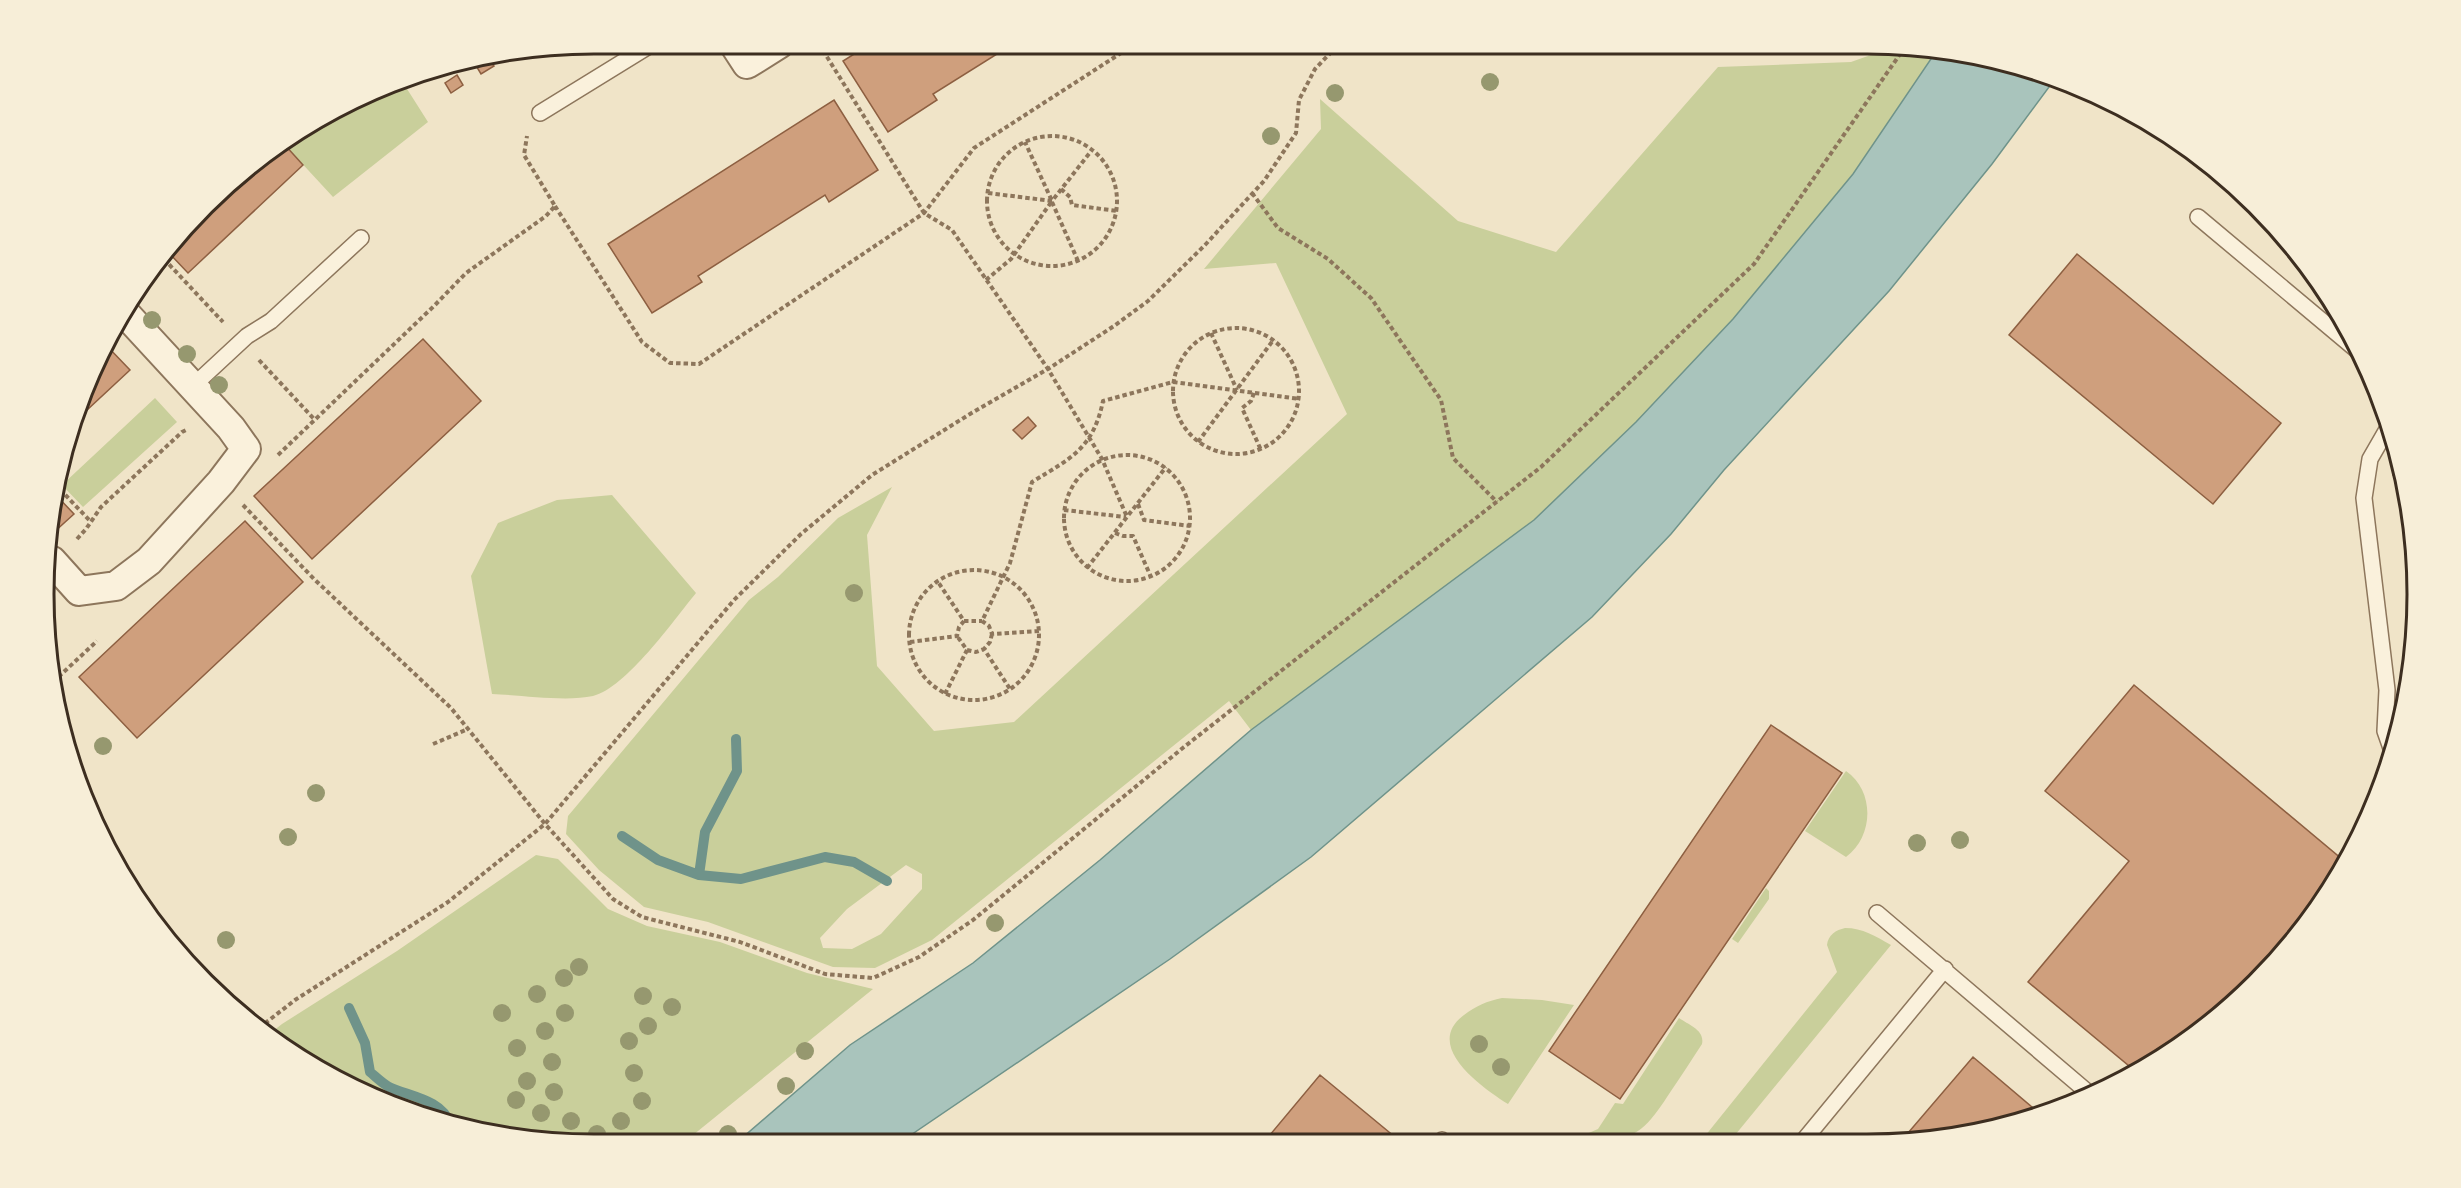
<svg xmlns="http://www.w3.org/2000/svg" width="2461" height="1188" viewBox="0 0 2461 1188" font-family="'Zilla Slab',serif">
  <rect width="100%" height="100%" fill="#f0e4c8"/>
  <!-- green -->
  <path fill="#c9cf9b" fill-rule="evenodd" d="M1896,46L1937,50L1853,174L1733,319L1636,422L1534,520L1251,730L1229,701L932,940L875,968L833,967L708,922L644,907L599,870L566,834L568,816L749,600L778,577L838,518L892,487L867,535L877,666L934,731L1014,722L1347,414L1276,263L1204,269L1321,129L1320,99L1458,221L1556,252L1718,67L1851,62ZM906,865L922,874V889L881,934L852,949L823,948L820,938L847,909Z
    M402,81L428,122L333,197L284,144Z
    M155,398L177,422L83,507L62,485Z
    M612,495L696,593C674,620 626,688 593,696C566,702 520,695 492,694L471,576L498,523L557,500Z
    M1846,771C1875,791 1874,836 1846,857L1805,831Z
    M536,855L558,859L608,909L647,926L720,942L807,973L873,989L682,1144H594L486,1134L383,1102L288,1052L268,1035L282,1024L397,951Z
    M1766,888L1769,891V899L1738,943L1732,939Z
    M1845,928C1863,928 1875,936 1891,945L1731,1140L1701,1141L1837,972L1827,945C1828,935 1836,930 1845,928Z
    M1502,998L1542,1000L1574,1005L1508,1104C1483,1088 1422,1046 1464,1015C1476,1006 1487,1001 1502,998Z
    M1679,1018C1689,1025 1705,1030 1702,1044C1692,1059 1682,1075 1671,1091C1647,1128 1633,1148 1584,1135L1598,1129L1615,1103L1623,1104Z"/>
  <!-- water -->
  <path fill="#a9c4bc" stroke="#6f938a" stroke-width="1.5" d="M1937,50L1975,54L2055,79L1992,164L1889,291L1724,470L1671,534L1592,617L1311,857L1170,959L899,1143L735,1144L850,1045L973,963L1100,860L1251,730L1534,520L1636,422L1733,319L1853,174Z"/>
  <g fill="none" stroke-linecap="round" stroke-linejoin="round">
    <!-- stream -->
    <path stroke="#6f938a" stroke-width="10" d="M622,836L658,860L699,875L741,879L825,857L854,862L887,881
      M699,875L705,832L737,771L736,739
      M349,1008L365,1043L370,1072C376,1077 382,1083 389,1087C408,1096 443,1100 449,1123"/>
  </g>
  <!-- building -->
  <path fill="#cf9f7d" stroke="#8d5f41" stroke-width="1.5" d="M870,44H1013L933,94L937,100L888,132L843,61Z
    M490,61L494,66L481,74L475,64Z
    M457,75L463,85L451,93L445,83Z
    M834,100L878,170L829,202L825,195L698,276L702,282L652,313L608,244Z
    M284,144L303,165L188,273L169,253L259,157Z
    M2077,254L2281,423L2213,504L2009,335Z
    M423,339L481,401L312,559L254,496Z
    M106,345L130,370L73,423L85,384Z
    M1028,417L1036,426L1022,439L1013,430Z
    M2401,466L2407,487L2393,475Z
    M54,493L74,514L53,533Z
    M245,521L303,582L137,738L79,677Z
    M2134,685L2343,860L2304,929L2202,1031L2134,1070L2028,982L2129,861L2045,791Z
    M1771,725L1842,773L1620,1099L1549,1051Z
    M1973,1057L2039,1113L1939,1140H1902Z
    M1320,1075L1401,1142H1264Z"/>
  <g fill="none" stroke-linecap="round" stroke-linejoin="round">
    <!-- service casing -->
    <g stroke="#8d765c" stroke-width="18">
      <path id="service" d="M540,113L652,44
        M2198,217L2358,351
        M192,387L247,336L271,321L361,238
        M2389,426L2370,459L2364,498L2387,690L2385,731L2392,751
        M1877,913L2091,1095
        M1442,1140L1443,1141
        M1804,1140L1945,969"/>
    </g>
    <!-- minor casing -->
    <g stroke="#8d765c" stroke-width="32">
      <path id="minor" d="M734,44L747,64L779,44
        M52,561L79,591L116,586L149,561L221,482L246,449L231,428L124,312"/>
    </g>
    <!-- path -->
    <path stroke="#8d765c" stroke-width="4" stroke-dasharray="4.5 3" stroke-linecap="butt" d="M819,44L924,213L952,230L1048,369L1102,459L1127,517
      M987 201a65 65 0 1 1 130 0a65 65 0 1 1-130 0Z
      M1061,189L1070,197L1072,205L1117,211
      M988,193L1052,201L1092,150
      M1252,193L1278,228L1328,259L1371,298L1441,400L1453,458L1497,502
      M1052,202L1078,261
      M555,206L642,342L670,363L699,364L924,213L974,148L1135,44
      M164,259L223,322
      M986,280L1011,259L1052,201L1025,142
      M1173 391a63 63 0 1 1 126 0a63 63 0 1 1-126 0Z
      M1211,333L1237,390
      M259,360L315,420
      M1254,393L1251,401L1242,408L1261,450
      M1198,442L1274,339
      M1064 518a63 63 0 1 1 126 0a63 63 0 1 1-126 0Z
      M278,455L435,305L466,273L546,216L555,206L524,155L527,136
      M55,484L91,522
      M1138,504L1144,520L1190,526
      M243,505L314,579L451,708L545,824L613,899L642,917L740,942L825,974L873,978L919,957L973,920L1184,747L1541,467L1754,264L1905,47
      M1064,510L1126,517
      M1115,533L1123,536H1133L1151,577
      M77,539L86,529L101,507L182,432L188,429
      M1087,568L1166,467
      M909 635a65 65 0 1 1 130 0a65 65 0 1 1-130 0Z
      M964,621H982
      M1039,631L992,634L989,626L982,621L1010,563L1032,482C1071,458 1093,449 1103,401L1173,382L1300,399
      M992,634L990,642L984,649L1010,689
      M910,642L957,636L959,627L964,621L938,582
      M967,650L976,652L984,649
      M53,682L97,641
      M945,694L967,650L957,636
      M433,744L468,729
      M259,1028L295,1000L448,902L545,824L734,600L801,534L872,475L970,414L1048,369L1114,326L1148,301L1205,245L1264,181L1296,133L1299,100L1315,69L1339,44"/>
    <!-- service -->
    <use href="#service" stroke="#faf1dc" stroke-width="15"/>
    <!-- minor -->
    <use href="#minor" stroke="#faf1dc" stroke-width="28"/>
  </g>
  <!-- trees -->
  <g fill="#96986f">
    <circle cx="1490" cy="82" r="9"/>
    <circle cx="1335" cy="93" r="9"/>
    <circle cx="1271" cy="136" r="9"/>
    <circle cx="152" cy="320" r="9"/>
    <circle cx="187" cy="354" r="9"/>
    <circle cx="219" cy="385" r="9"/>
    <circle cx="854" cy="593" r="9"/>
    <circle cx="103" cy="746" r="9"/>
    <circle cx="316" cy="793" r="9"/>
    <circle cx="288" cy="837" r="9"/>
    <circle cx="1960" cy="840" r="9"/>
    <circle cx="1917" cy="843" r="9"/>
    <circle cx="995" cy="923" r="9"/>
    <circle cx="226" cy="940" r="9"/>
    <circle cx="579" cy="967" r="9"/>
    <circle cx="564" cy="978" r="9"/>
    <circle cx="537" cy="994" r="9"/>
    <circle cx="643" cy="996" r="9"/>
    <circle cx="672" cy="1007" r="9"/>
    <circle cx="502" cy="1013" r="9"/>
    <circle cx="565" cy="1013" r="9"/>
    <circle cx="648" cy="1026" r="9"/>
    <circle cx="545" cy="1031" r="9"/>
    <circle cx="629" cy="1041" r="9"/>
    <circle cx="1479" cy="1044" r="9"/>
    <circle cx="517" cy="1048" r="9"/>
    <circle cx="805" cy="1051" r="9"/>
    <circle cx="552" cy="1062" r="9"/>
    <circle cx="1501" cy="1067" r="9"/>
    <circle cx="634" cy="1073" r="9"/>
    <circle cx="527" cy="1081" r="9"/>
    <circle cx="786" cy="1086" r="9"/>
    <circle cx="554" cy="1092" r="9"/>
    <circle cx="516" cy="1100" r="9"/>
    <circle cx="642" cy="1101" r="9"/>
    <circle cx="541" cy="1113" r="9"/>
    <circle cx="571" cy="1121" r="9"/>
    <circle cx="621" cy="1121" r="9"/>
    <circle cx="597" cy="1134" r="9"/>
    <circle cx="728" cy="1134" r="9"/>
  </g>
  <!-- crop -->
  <path d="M0 0H2461V1188H0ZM594 54H1867A540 540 0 0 1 2407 594V594A540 540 0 0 1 1867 1134H594A540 540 0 0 1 54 594V594A540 540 0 0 1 594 54Z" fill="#f7eed8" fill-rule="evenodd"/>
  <path fill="none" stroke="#3d2e20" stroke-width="3" d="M594 54H1867A540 540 0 0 1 2407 594V594A540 540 0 0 1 1867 1134H594A540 540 0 0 1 54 594V594A540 540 0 0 1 594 54Z"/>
</svg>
